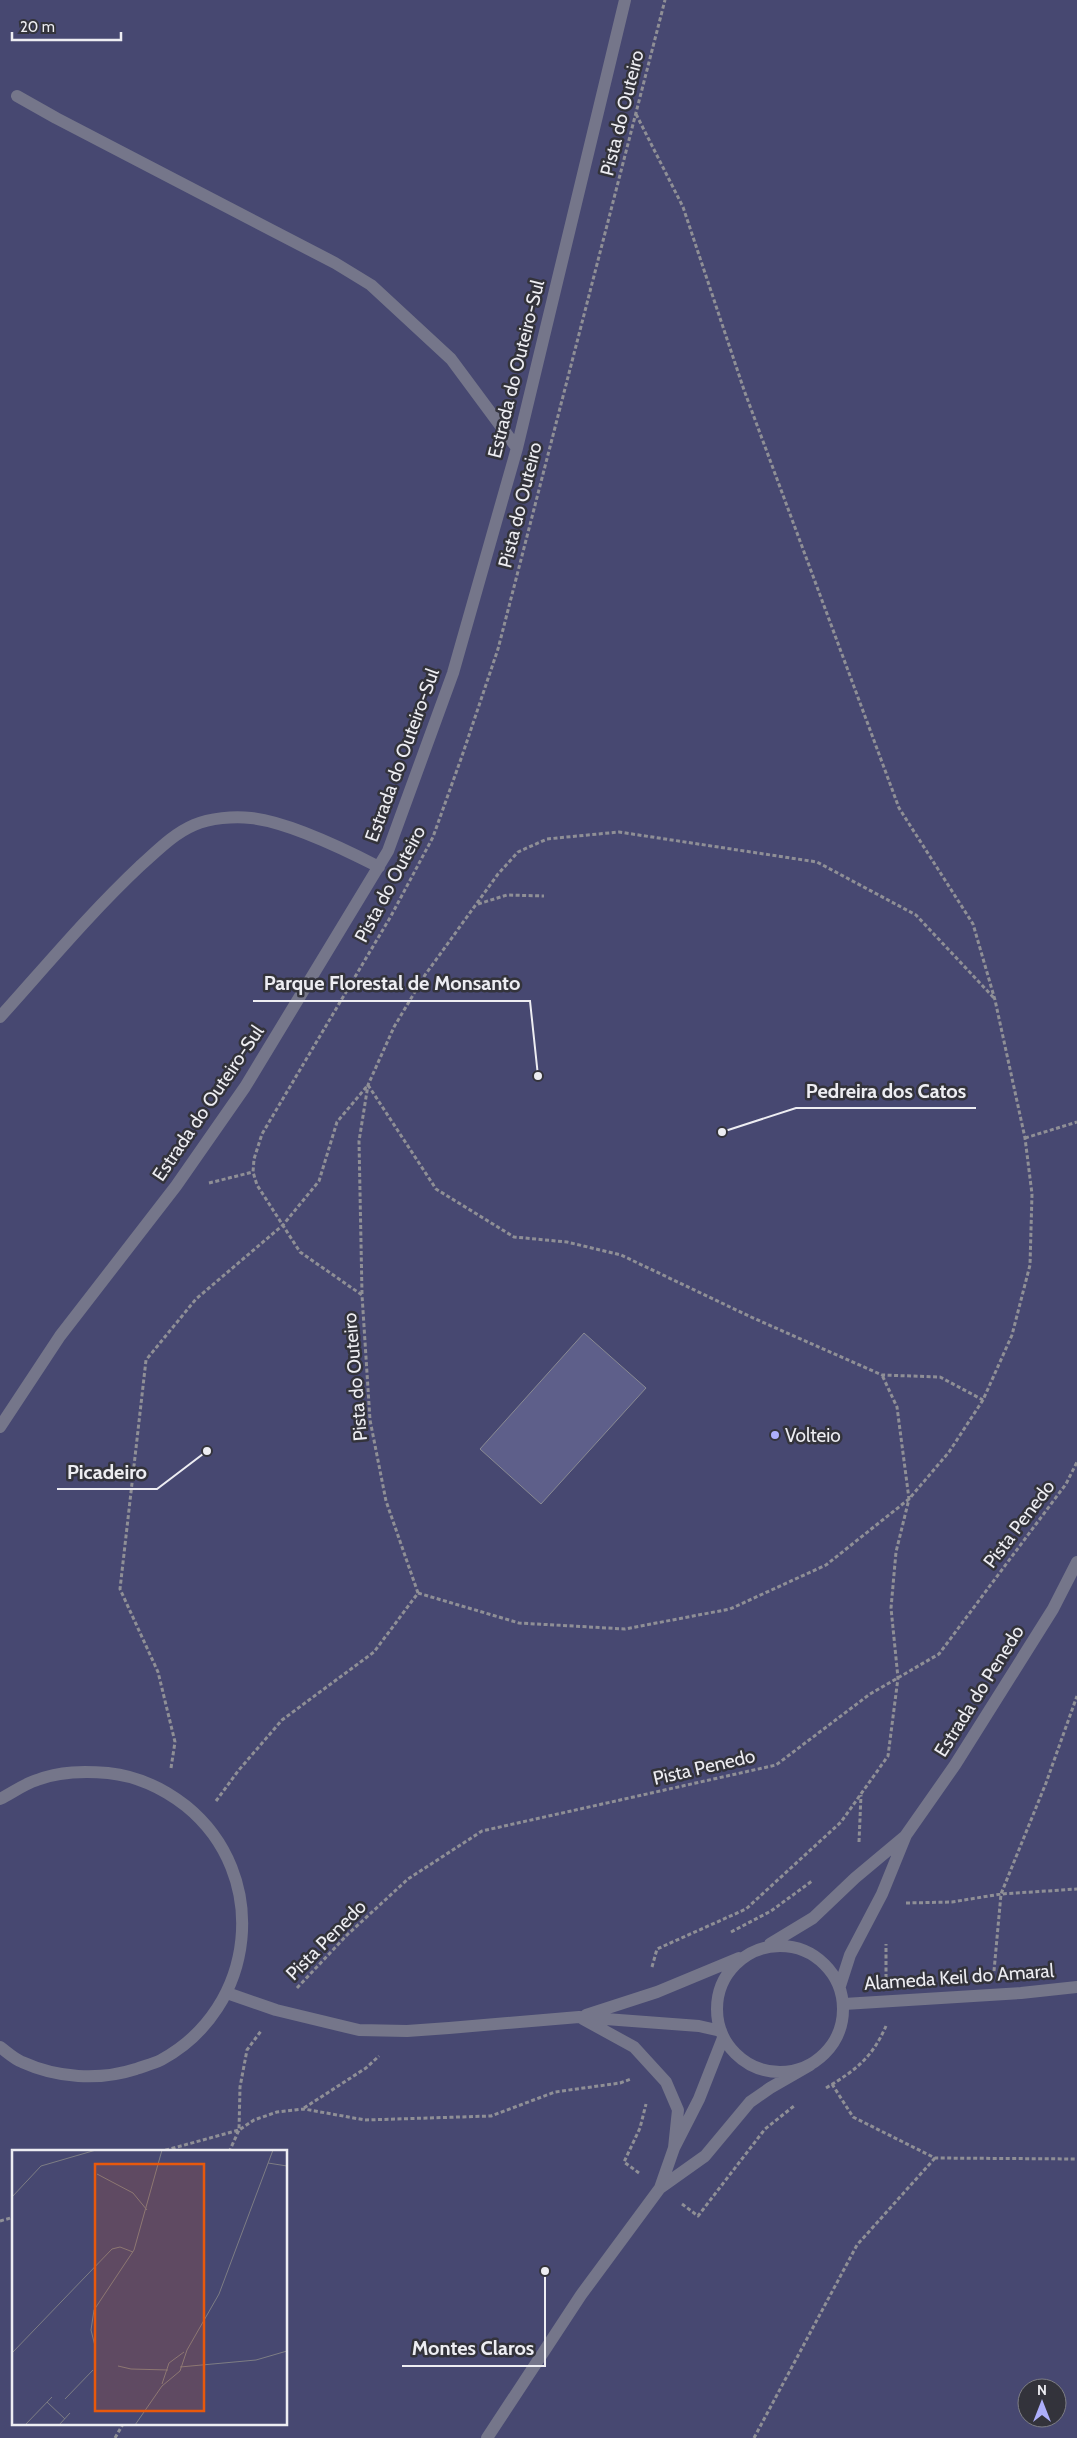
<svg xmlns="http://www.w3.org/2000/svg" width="1077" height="2438" viewBox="0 0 1077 2438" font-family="Cabin,sans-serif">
  <rect width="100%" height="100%" fill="#33333b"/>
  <!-- green -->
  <path fill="#474871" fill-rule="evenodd" d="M0,0H1077V2438H0ZM14,2152H286V2424H14ZM1027,2388H1057V2418H1027Z"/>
  <!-- building -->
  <path fill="#5e5f8a" stroke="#898a93" d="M584,1333L646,1388L541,1504L480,1449Z"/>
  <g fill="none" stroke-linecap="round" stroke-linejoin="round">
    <!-- path -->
    <path stroke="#8f8f96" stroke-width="3" stroke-dasharray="4 2.5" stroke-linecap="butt" d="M478,904L507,895L544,896
      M1025,1138L1077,1122
      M209,1183L253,1172
      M362,1294L359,1141L368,1085L394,1027L425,975L498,874L518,852L547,839L619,832L817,862L916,915L994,998
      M418,1593L519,1623L625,1629L730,1609L826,1565L909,1499L949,1452L983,1400L1012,1335L1030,1265L1032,1194L1025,1138L995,1000L973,924L899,808L744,390L683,207L636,114
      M418,1593L386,1501L370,1420L362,1295L300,1252L257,1185L253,1172L254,1159L262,1134L391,916L433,837L462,756L498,649L665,0
      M171,1768L175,1742L158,1672L120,1589L146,1360L196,1299L283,1225L319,1181L337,1122L368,1085L436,1189L514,1237L567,1242L621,1255L751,1317L882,1375L940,1377L983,1400
      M216,1801L238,1771L282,1720L374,1652L418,1593
      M859,1842L861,1795
      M906,1903L952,1902L1001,1894L1077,1889
      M731,1932L771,1911L812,1881
      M652,1967L657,1949L746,1909L841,1822L888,1756L898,1678L891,1608L896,1552L909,1499L897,1407L882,1375
      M994,1971L1001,1894L1046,1783L1077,1696
      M886,1978V1944
      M297,1988L347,1935L408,1879L482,1831L776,1765L870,1694L939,1654L1066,1484L1077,1462
      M832,2084L853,2117L935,2158L1077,2159
      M826,2088C856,2070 872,2058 886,2026
      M304,2108L366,2068L379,2056
      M159,2152L239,2130L254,2120L277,2112L304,2109L365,2120L491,2116L555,2092L620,2083L631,2079
      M229,2152L239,2130L240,2087L247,2050L261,2031
      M639,2173L624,2162L640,2128L646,2104
      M682,2204L698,2216L765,2129L794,2106
      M0,2221L14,2217
      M115,2438L123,2424
      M754,2438L857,2245L935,2158"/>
    <!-- minor -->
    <path stroke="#75768a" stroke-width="12" d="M17,96L56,118L335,263L371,285L451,359L517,448
      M0,1017C46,966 90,913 140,866C157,851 173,834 194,825C210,818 234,816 251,818C289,822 344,849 379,867
      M0,1427L60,1336L176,1186L245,1087L388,851L453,673L517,448L625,0
      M0,1799C12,1793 24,1784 37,1780C60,1771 84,1771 108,1773C137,1776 163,1788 186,1806C271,1875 257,2008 161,2060C153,2064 144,2066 136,2069C99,2081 57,2078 22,2062C14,2059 7,2052 0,2047
      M770,1944L813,1918L855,1878L904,1837
      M717 2009a63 63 0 1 1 126 0a63 63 0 1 1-126 0Z
      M840,1986L850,1955L882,1894L906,1835L955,1765L1053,1609L1077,1562
      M227,1993L276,2010L359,2030L407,2031L449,2028L579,2017L699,2026L721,2031
      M844,2004L1021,1993L1077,1987
      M586,2015L657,1992L739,1958
      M583,2019L634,2047L666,2082L678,2110L674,2148
      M660,2188L674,2148L699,2099L723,2038
      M487,2438L581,2295L660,2188L705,2156L750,2102L770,2088L810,2065"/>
  </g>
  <!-- markers -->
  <circle fill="#adaffb" stroke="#33333b" stroke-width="2" cx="775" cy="1435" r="5"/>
  <g text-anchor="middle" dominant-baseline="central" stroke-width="5" stroke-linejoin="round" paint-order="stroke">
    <!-- street labels -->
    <g font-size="19" fill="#ededf2" stroke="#33333b">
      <text transform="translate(622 113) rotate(-76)">Pista do Outeiro</text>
      <text transform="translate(516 369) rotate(-76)">Estrada do Outeiro-Sul</text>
      <text transform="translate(520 505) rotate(-76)">Pista do Outeiro</text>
      <text transform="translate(402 755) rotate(-70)">Estrada do Outeiro-Sul</text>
      <text transform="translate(390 884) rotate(-62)">Pista do Outeiro</text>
      <text transform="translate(208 1103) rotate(-56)">Estrada do Outeiro-Sul</text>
      <text transform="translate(355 1377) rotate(-95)">Pista do Outeiro</text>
      <text transform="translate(1019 1524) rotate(-53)">Pista Penedo</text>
      <text transform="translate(979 1691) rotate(-58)">Estrada do Penedo</text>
      <text transform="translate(704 1767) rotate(-13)">Pista Penedo</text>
      <text transform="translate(326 1940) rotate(-45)">Pista Penedo</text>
      <text transform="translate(959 1977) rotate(-4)">Alameda Keil do Amaral</text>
    </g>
    <!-- poi labels -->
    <g font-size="19" fill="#ededf2" stroke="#33333b" text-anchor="start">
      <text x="785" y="1435">Volteio</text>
    </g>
  </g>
  <!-- overview -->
  <g transform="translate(12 2150)">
    <rect width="275" height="275" fill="#33333b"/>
    <path d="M0,0H275V275H0Z" fill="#474871"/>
    <path fill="none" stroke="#7d7d84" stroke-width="1" d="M256,13L275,16M85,24L121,43L135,60M0,47L29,16L84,0M83,196L79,180L82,160L122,100L150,0M0,203L100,99L108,97L121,102M106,216L119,219L156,220M168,217L244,210L275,201M150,234L157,213L172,202M53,249L81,220M35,252L53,269M13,275L40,247M47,275L58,263M123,275L150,236L168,221L175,200L207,144L261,0"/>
    <path fill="#e8590c" fill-opacity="0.15" stroke="#e8590c" stroke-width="2.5" d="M83,14H192V261H83Z"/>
    <rect width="275" height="275" fill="none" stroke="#ededf2" stroke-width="2.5"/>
  </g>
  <!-- callouts -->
  <path fill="none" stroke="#ededf2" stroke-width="2" d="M538 1076L530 1001H253M722 1132L796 1108H976M207 1451L157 1489H57M545 2271L545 2366H402"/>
  <g fill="#ededf2" stroke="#33333b" stroke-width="2">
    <circle cx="538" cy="1076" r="5"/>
    <circle cx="722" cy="1132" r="5"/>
    <circle cx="207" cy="1451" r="5"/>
    <circle cx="545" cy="2271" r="5"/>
  </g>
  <g font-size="20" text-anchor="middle" font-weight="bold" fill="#ededf2" stroke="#33333b" stroke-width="5" stroke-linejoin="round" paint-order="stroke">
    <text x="392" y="990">Parque Florestal de Monsanto</text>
    <text x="886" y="1098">Pedreira dos Catos</text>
    <text x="107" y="1479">Picadeiro</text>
    <text x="473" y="2355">Montes Claros</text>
  </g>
  <!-- north arrow -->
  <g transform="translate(1042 2403)"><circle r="24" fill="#33333b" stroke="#7d7d84"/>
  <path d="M0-4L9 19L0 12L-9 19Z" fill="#adaffb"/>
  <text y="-8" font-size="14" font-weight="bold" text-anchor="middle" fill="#ededf2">N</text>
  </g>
  <!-- scale -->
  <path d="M12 32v8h109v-8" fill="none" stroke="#ededf2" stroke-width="2.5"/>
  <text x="20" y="32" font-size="15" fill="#ededf2" stroke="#33333b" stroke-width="4" paint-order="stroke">20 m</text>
</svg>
